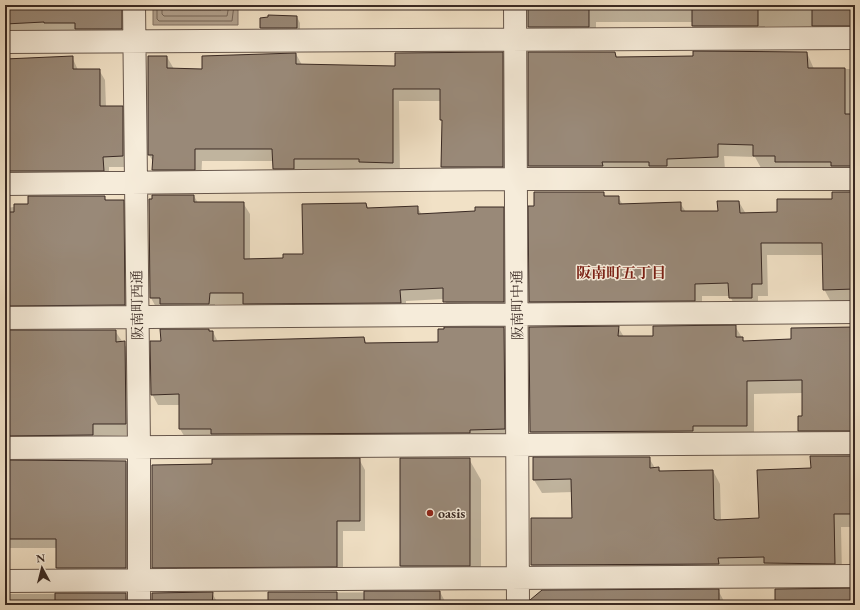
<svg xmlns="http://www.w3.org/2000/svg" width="860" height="610" viewBox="0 0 860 610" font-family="'EB Garamond','Noto Serif JP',serif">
  <rect width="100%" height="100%" fill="#f1e1c6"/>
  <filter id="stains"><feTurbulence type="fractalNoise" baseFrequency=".005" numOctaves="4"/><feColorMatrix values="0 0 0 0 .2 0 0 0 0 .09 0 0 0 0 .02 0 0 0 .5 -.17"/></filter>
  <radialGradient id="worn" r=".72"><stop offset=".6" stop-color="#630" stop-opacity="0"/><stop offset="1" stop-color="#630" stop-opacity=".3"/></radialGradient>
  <!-- water -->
  <path fill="#b2a28f" stroke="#827264" d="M153,5H238V25H153Z"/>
  <!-- shadow -->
  <path fill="#0003" d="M5,5H136L130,43L5,38Z
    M528,5H855V38H820L813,26H765V38H701L693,26V22H596V39H536L529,27Z
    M297,17L300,23V33L264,34L261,28V18Z
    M502,53L509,65L510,179H449L442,167L443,123L441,120V101H399L400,175L281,181L274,169V161H202L201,182H160L153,170L154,163L149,155V57H167L174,69L203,70L296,54L302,65L396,67Z
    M529,53H615L618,58L807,53L814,69H855V179L783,174L780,168H761L755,157L724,156L725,170L537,179L529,166Z
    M72,57L78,70H99L105,80L106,107H122L128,118L129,167H109V181L5,183V59Z
    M855,191V301L831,302L824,289V255H767L768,296H758V310H737L730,296H702V313L537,314L530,302L603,192L606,197H618L623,205L680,203L686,212H719L739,202L746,214L778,213L833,200V192Z
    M194,196L198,203H243L250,214V260L284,259L304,255L366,204L369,209L417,207L422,215L476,212L503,208L509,219L510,313H451L444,299L406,301V314L250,315L244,304H215V315L157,309L151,298Z
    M104,197L107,201H123L130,212L131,316L5,319V208Z
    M735,326L744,341L792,340L855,328V443L807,444L799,431L803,417V393L754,394V439L539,445L531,432L530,328L618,327L624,337H654Z
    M504,328L510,339V440L186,439L180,429V405H158L152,394L162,342L209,330L213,332L218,342L364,338L367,344L439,343Z
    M5,331H115L131,354L132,435L99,436V446L5,443Z
    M855,455V527H841L842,576L540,578L532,565V519H573V492L542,493L534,480V458H649L655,468H659L661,472L713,471L720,484L721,520L760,519L812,469L811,457Z
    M359,459L365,470V531H343V577L159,578L152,567Z
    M469,459L481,480V587H413L401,566Z
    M5,461L126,462L131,472V577H62L57,568V548H5Z
    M718,590L726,605H533Z
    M440,592L447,605H269V593Z
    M212,593L219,605H151L152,594Z
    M5,594H126L132,605H5Z"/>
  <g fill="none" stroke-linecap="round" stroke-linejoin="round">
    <!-- shore -->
    <path stroke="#766659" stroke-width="1" d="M157,5V19L159,21H232L234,5
      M162,5V14L164,16H227L229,5
      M168,5L170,10H221L223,5"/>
  </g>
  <!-- building -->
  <path fill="#998978" stroke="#392923" d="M5,5H122V29H75V23H44V22L5,24Z
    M528,5H589V27H528Z
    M692,5H758V26H692Z
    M812,5H855V26H812Z
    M268,15L297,16V28H260V18L268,17Z
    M693,51L807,52L808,68H845V114H855V166H831V162H775V156H753V145L718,144V157L667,159V166H649V162H602L603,166H528V52H615L616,57L693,56Z
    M503,52V167H441L442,120H440V89H393V163L359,162V159H294V169H273L272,149H195V170H152L153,155H148V56H167V68L202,69V56L296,53V64L395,66V53Z
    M73,56V69H100V106H123V156L103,157L104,171H5V59Z
    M534,192H604V196H619V204L681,202V211H718L717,201H739L740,213L777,212V199H832V192H855V289L823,290L822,243H761L762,284H752V298H729L728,283L695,284V301L529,302L528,206H534Z
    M152,195H194V202H244V259L283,258V254H303L302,204L366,203L367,208L418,206V214L475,211V207H504V302H443V288L400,290L401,303L243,304V293H210L209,304H160V298H150L149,199H152Z
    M28,196H105V200H124L125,305L5,306V212H14V204H28Z
    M736,325V337H743V341L791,339V328L855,327V431H798V416H802V380L747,381V426H693V431L530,432L529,327L619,326L618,336H653V326Z
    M444,327H504L505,429L470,430V433L211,434V429H179V394L151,395L150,341H161L160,329H209V331H213V341L364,337L365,343L438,342V329H444Z
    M5,330H116V342L125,341L126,424H93V435L5,436Z
    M810,456H855V514H834L835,564L764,563V557L718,558L719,564L531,565V518H572L571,479L533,480V457H650V468L659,467V471L713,470L714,519L717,520L759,518L757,470L811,468Z
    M360,458V521H337V567L152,568V465L212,464V459Z
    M400,458H470V566H400Z
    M5,460L126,461V568H56V539H5Z
    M855,588V605H775V589Z
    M719,589V605H530V600L542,590Z
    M364,591H440V605H364Z
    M213,592L212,605H152V593Z
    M268,592H337V602H302V605H268Z
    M55,593H126V605H55Z"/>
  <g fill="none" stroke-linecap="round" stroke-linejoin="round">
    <!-- street casing -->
    <g stroke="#67574c" stroke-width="24">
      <path id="street" d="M134,5L139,447V605
        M515,5L518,605
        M5,42L855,38
        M5,184L516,179H855
        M5,318L855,312
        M5,448L855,443
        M5,581L855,576"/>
    </g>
    <!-- street -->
    <use href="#street" stroke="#f6ecda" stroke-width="22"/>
  </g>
  <!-- markers -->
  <circle fill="#8f2418" stroke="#f6ecda" stroke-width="1.5" cx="430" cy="513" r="4"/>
  <g text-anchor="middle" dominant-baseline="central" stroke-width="3" stroke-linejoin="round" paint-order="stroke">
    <!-- street labels -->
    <g font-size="14" fill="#392923" stroke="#f6ecda">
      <text transform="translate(137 305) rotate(-91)">阪南町西通</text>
      <text transform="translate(517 305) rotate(-91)">阪南町中通</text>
    </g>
    <!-- poi labels -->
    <g font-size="14" font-weight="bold" fill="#392923" stroke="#f6ecda" text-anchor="start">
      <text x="438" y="513">oasis</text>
    </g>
    <!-- neighbourhood labels -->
    <g font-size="15" font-weight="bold" fill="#7a1f14" stroke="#f6ecda">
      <text x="621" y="272">阪南町五丁目</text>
    </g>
  </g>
  <!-- margin -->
  <rect width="860" height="610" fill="none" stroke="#f1e1c6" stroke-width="20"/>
  <rect x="6" y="6" width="848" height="598" fill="none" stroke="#392923" stroke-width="2"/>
  <rect x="10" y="10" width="840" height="590" fill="none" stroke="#392923"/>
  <!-- north arrow -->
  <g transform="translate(42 568) rotate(353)" stroke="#f6ecda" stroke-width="3" paint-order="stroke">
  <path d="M0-3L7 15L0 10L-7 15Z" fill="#392923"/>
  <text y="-6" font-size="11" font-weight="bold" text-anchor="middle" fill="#392923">N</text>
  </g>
  <rect width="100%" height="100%" filter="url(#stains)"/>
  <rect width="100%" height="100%" fill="url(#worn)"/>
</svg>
